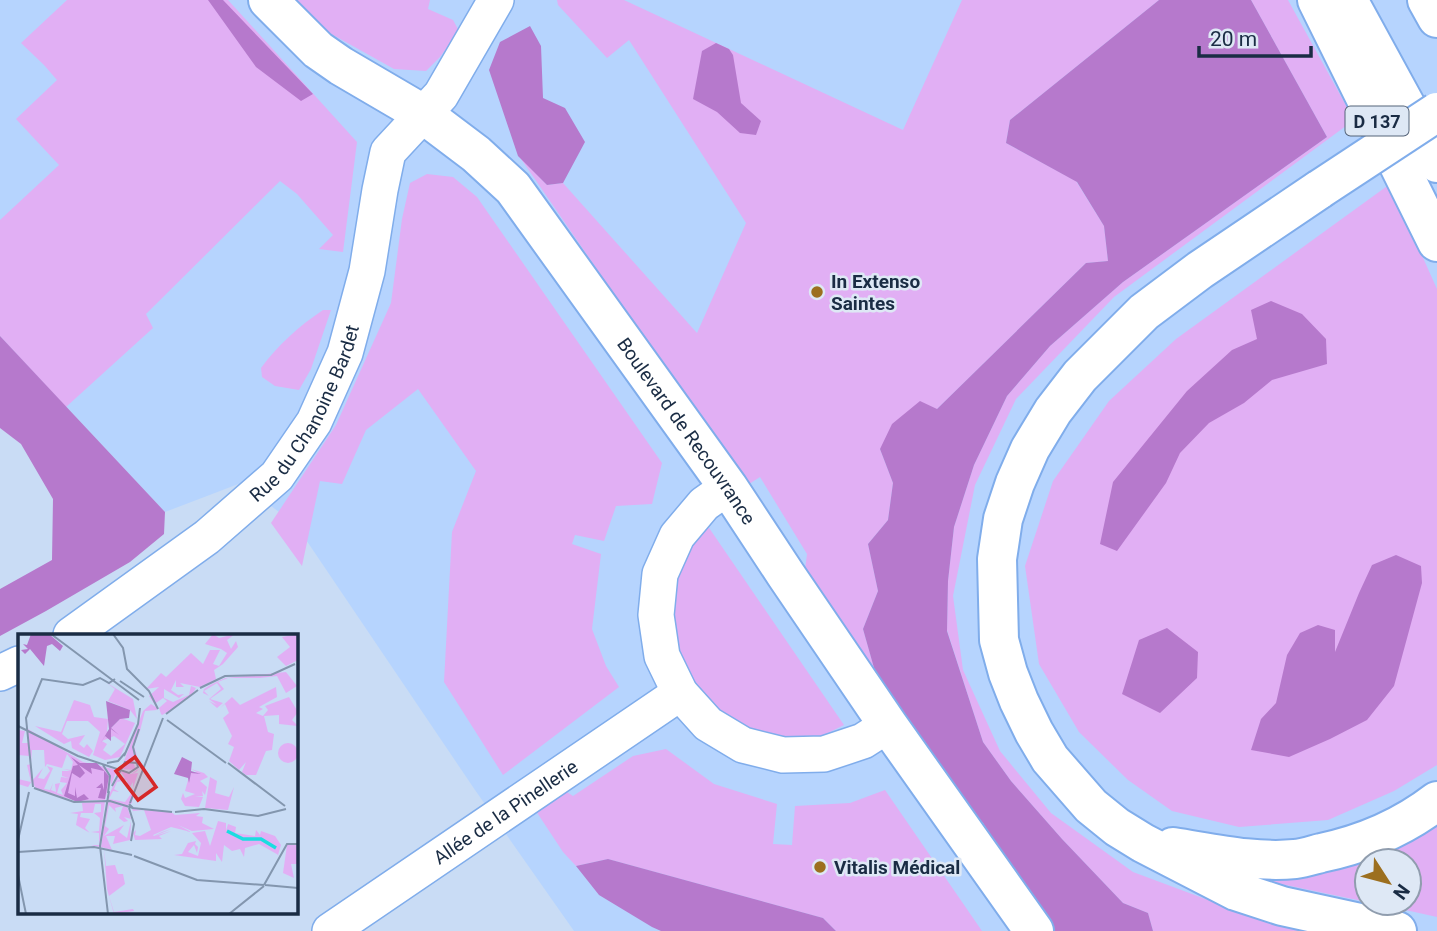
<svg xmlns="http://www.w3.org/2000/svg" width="1437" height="931" viewBox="0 0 1437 931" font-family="Roboto,sans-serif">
  <rect width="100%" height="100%" fill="#c9dcf5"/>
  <!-- built -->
  <path fill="#b6d4fe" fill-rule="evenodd" d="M0,0H1437V931H574L475,790L296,525L241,483L165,512L0,336ZM1367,861H1409V903H1367Z"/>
  <!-- green -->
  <path fill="#e1aff4" d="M67,0H228L357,142L343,252L319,249L333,235L297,194L280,181L146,314L153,328L66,407L0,336V220L59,165L16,119L57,80L44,65L21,43Z
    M295,0H430L428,9L453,20L459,31L440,57L426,71L394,69L317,26Z
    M557,0H624L903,130L962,0H1159L1010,120L1006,143L1076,181L1104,226L1108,261L1086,263L937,409L880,449L893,483L888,520L868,544L878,591L863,629L878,682L805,570L807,554L760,477L746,486L519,156L547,185L563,183L697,333L746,223L629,40L607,58L558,5Z
    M1251,0H1288L1354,120L1114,297L1016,399L975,485L953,596L963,670L1000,751L1051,813L1133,872L1259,919L1315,931H1153L1148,913L1123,903L1062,839L1011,781L983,742L947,630L948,581L954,527L974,465L1007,396L1050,346L1123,282L1327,137Z
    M427,174L453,177L477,197L662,463L652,504L616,506L604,541L575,535L572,544L601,554L592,629L606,666L619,687L503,775L444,682L452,532L476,471L418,389L366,430L342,484L320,481L302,566L271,523L336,425L391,303L402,219L410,183Z
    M1390,184L1437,289V765L1394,791L1328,820L1239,827L1172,811L1128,780L1079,732L1039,664L1025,566L1053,481L1109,401L1176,339Z
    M323,310H331L311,369L299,390L275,386L262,377L261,368C278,345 299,326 323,310Z
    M705,522L844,725L820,737L782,741L735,724L696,694L676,655L667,595L683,548Z
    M666,749L714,784L777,804L773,844L792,845L795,806L850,803L885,790L982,931H836L823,918L608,859L576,866L563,852L534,808L561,788L573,796L633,756Z
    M1437,819V917L1374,903H1409V861H1367V902L1262,880L1260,870Z"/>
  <!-- forest -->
  <path fill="#b679cc" d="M208,0H223L313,94L301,101L256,67Z
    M1159,0H1251L1327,137L1123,282L1050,346L1007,396L974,465L954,527L948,581L947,631L983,742L1011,781L1062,839L1123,903L1148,913L1153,931H1053L983,823L937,771L878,682L863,629L878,591L868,544L888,520L893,483L880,449L892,424L920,401L937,409L1086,263L1108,261L1104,226L1077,182L1006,143L1010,120Z
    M530,26L541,46L543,98L565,108L585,142L563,183L547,185L518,156L489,70L500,42Z
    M716,43L729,49L733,55L741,103L761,121L756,135L740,133L717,112L693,99L702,51Z
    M1271,301L1302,314L1326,339L1327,364L1272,380L1244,403L1209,423L1180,453L1166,483L1117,551L1100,544L1113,482L1187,391L1232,350L1257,339L1251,310Z
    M0,336L165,512L164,534L130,562L46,611L0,636V589L52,560L53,499L21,444L0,428Z
    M1396,555L1421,566L1422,583L1394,686L1367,720L1330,739L1289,757L1251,750L1261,719L1276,703L1287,655L1300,633L1318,625L1335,630V652L1359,593L1372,565Z
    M1167,628L1198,652L1197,678L1160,713L1122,694L1139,640Z
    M608,859L823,918L836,931H661L652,927L599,895L576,866Z"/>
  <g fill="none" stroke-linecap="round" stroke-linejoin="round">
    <!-- street casing -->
    <g stroke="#80adeb" stroke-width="38">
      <g id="street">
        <path d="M728,487L704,504L677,536L660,574L656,615L662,656L680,693L708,724L743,745L783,755L824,754L863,741L888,725"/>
        <path id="s1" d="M71,635L207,537L277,476L314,422L345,353L367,271L380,190L388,152L441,95L496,0"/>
        <path d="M0,673L19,664"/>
        <path id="s2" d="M330,931L680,693"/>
      </g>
    </g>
    <!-- secondary casing -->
    <g stroke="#80adeb" stroke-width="42">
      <g id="secondary">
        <path id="s3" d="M268,0L318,50L341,66L423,114L476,154L513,188L728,487L786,575L888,725L1034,931"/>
      </g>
    </g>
    <!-- primary casing -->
    <g stroke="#80adeb" stroke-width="42">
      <path id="primary" d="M1348,0L1437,163
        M1427,0L1437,18"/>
    </g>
    <!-- highway casing -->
    <g stroke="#80adeb" stroke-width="42">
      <path id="highway" d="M1317,0L1437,242
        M1320,189L1200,270L1144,312L1080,376L1053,411L1030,449L1015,483L1003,519L997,559L999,640L1008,673L1019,701L1034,732L1050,759L1091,806L1117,827L1143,843L1236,891L1282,906L1397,931
        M1173,847C1212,853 1255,863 1295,859C1304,858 1313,855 1321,853C1364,844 1402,828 1437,801"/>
    </g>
    <!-- street -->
    <use href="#street" stroke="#fff" stroke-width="35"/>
    <!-- secondary -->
    <use href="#secondary" stroke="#fff" stroke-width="38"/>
    <!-- primary -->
    <use href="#primary" stroke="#fff" stroke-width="38"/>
    <!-- highway -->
    <use href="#highway" stroke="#fff" stroke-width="38"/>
    <!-- highway-bridge casing -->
    <g stroke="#80adeb" stroke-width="42" stroke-linecap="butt">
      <path id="highway-bridge" d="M1320,189L1437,112"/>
    </g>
    <!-- highway-bridge -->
    <use href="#highway-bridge" stroke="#fff" stroke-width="38"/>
  </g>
  <!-- markers -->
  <g fill="#9c6f1f" stroke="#dee8f5" stroke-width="2.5">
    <circle cx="817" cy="292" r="7"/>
    <circle cx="820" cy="867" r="7"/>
  </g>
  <g text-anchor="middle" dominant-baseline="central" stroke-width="5" stroke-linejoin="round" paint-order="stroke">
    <!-- shield labels -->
    <rect fill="#dee8f5" stroke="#556479" stroke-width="2" x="1345.5" y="106.5" width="63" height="29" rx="5"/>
    <g font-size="18" font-weight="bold" fill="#1a2c44">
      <text x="1377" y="121">D 137</text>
    </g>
    <!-- poi labels -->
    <g font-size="19" font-weight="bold" fill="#1a2c44" stroke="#dee8f5" text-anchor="start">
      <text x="831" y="281">In Extenso<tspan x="831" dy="22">Saintes</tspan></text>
      <text x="834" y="867">Vitalis Médical</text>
    </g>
    <!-- street labels -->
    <g font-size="19" fill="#1a2c44" stroke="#dee8f5">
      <text stroke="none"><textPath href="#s1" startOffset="329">Rue du Chanoine Bardet</textPath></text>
      <text stroke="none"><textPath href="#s3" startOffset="609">Boulevard de Recouvrance</textPath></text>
      <text stroke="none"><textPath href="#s2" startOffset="212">Allée de la Pinellerie</textPath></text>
    </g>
  </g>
  <!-- overview -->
  <g transform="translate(18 634)">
    <rect width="280" height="280" fill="#c9dcf5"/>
    <path d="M195,0L201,4L217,0L209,6L213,15L218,7L220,13L205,30L196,36L198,45L182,53L162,49L166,53H158V46L153,56L160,61L166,60L161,64L146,55V64L155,68L171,61L173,52L178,54L175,59L155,75L144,81L140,77L143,80L141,74L149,67L145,64L138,69L139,76L127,77L122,97L116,112L121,129L120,136L118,138L116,139L112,140L120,139L115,154V148L110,156L109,146L99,148L102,143L107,144L103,138L96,155L101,158L95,157L91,165L107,168L115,157L114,169L109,172L113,185L106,183L110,187L106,188L101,184L105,172L97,174L98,178L91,171L87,192L91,195L86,202L106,191L101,198L109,204L113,187L112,206L95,210L97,202H88L94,216L83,213L91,161L102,137L113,140L120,135V128L114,125L118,136L103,135L125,77L133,70L139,74L131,62L141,53L128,55L143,39L148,43L173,19L185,30L192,16H202L195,30L201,32L209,19L203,15L187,10ZM280,0V26L268,32L259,23L272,13L264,3ZM268,38L279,52L268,59L259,42L242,44H210L200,48L206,55L192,65L205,69L199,74L191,67L199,71L191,65L203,55L199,49L186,57L191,62L185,59L186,55L192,51L207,44ZM89,49L115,65L119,85L112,76L90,67L97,55ZM258,53L259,63L241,73L245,75L238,79L245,82L250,76L247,72L271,63L280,78L274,86L280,92L261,90V81L246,82L250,98L256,100L254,116L248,117L238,141H228L224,138L228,128L221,136L211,127L216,113L210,110L214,102L205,84L211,79L207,70L202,74L214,63L222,71ZM56,66L72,71L76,83L90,85L89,98L103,84L117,89L102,123L87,126L75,121L82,98L70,87H49L44,100L50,105L67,101L61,110L66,114L69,110L75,117L71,123L54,114L53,107L46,110L17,92L43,98ZM96,102L107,110L93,122L85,116L89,110L84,107ZM10,95L65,128L99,136L93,151L92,139L88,134L92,149L87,166L58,167L18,155L14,147L10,153L0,150V145L13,148L9,131L13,130L14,147L25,134L20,144L26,145L32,137L29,132L35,134L26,155L32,156L35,149L33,156L38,158L37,150L42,149L39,159L45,161L43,156L49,149L42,148L43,143L51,144L44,142V137H53L45,135L53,136L55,128L49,120L44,134L29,130L27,133L26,116H14L13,129L11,122L0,121V96L7,97L4,109H10ZM260 119a10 10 0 1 1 20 0a10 10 0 1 1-20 0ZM173,135L186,139L190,143L182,147L189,153L187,161L184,157L185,162L177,163H185L181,173L167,172L163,165L165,159L167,164L177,160L167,157L172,139L179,138ZM192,143L199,147L197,159L211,163L216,153L210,176L187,174ZM87,167L81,213L73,211H81V199L73,198L81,197L82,184L76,179L83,178V170H77L75,179H63L62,183L72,185L67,194L72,199L58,191L60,180L52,179L65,177L64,169ZM114,175L153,178L157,181L182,179L178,182L185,183L184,189L196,195L174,197L160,191L173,198L153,193L135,201L136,202L144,198L153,195L137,202L153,197L141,202L144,205L117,206L115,199L118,196L117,201L122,202L133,196L126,176L115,177L118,184ZM200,187L208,189V197L210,190L218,193L217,199L237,202L238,196L242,201L243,197L257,202L263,211L260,221L264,223L241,210L227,214L226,223L222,215L214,217L206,211L204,228L198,219V227L156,221L164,220L170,209L178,207L177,210L180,213L179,219L176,211L170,218L180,222L183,209L174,199L187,197L192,212ZM269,211H280V230H273L276,244L265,239ZM86,215L88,232L97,231L100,240H105L107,250L91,262L96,278L115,275L116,277L96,280L89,255Z" fill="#e1aff4" fill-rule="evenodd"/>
    <path d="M13,0H31L45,12L42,17L34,10L29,12L26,32L12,15L7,20L3,16L10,15L5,10L9,11ZM88,67L112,76L111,84L102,85L93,94L101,101L93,95V107L87,102L82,110L91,95ZM53,123L62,129H79L91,142L87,165L80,164L83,154H78L84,149L86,156V137L73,134L74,140L61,131L67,139L62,144L54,139L50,159L57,162V153L59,164L66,160L71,165L59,168L46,162L55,132L60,131ZM164,123L174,128L173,137L183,140L173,139L171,149L170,144L156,140Z" fill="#b679cc"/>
    <path fill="none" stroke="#1bdde0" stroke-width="3.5" d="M209,197L225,205H243L258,214"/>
    <path fill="none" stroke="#8396ae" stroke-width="2" d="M33,0L121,66M95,0L105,14L109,35L131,57L140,75M102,47L126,63M182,54L207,42L253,41L277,30M148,80L180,56M149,86L208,129M0,92L60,122L111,139L120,133L115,113L121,95M106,122L120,90L122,74M89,129L100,127L108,118M210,129L267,172M85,131L92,142L90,159M94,152L107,128L119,129M15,153L8,84L24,45L65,51L82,44L91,49L97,45M16,154L56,168L92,167L115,174L111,170M112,169L145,84M111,174L116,190L113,207M114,174L154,178M157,178L186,175L240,182L268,175M0,206L11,158M0,218L76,213L114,221M116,222L179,246L246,251M0,241L8,280M246,251L269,210H280M247,251L280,254M90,280L82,212L91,157M211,280L246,252"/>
    <path fill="#d62828" fill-opacity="0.15" stroke="#d62828" stroke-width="3.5" d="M117,123L138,153L120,166L98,137Z"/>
    <rect width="280" height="280" fill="none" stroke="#1a2c44" stroke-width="3.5"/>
  </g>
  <!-- north arrow -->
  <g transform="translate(1388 882) rotate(126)"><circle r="33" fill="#dee8f5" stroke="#909dae" stroke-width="2"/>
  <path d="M0-5L12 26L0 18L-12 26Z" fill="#9c6f1f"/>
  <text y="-10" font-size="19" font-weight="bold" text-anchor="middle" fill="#1a2c44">N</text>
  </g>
  <!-- scale -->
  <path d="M1199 46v10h112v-10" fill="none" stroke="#1a2c44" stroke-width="3.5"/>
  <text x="1210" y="46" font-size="21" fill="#1a2c44" stroke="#dee8f5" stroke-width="5" paint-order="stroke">20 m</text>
</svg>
